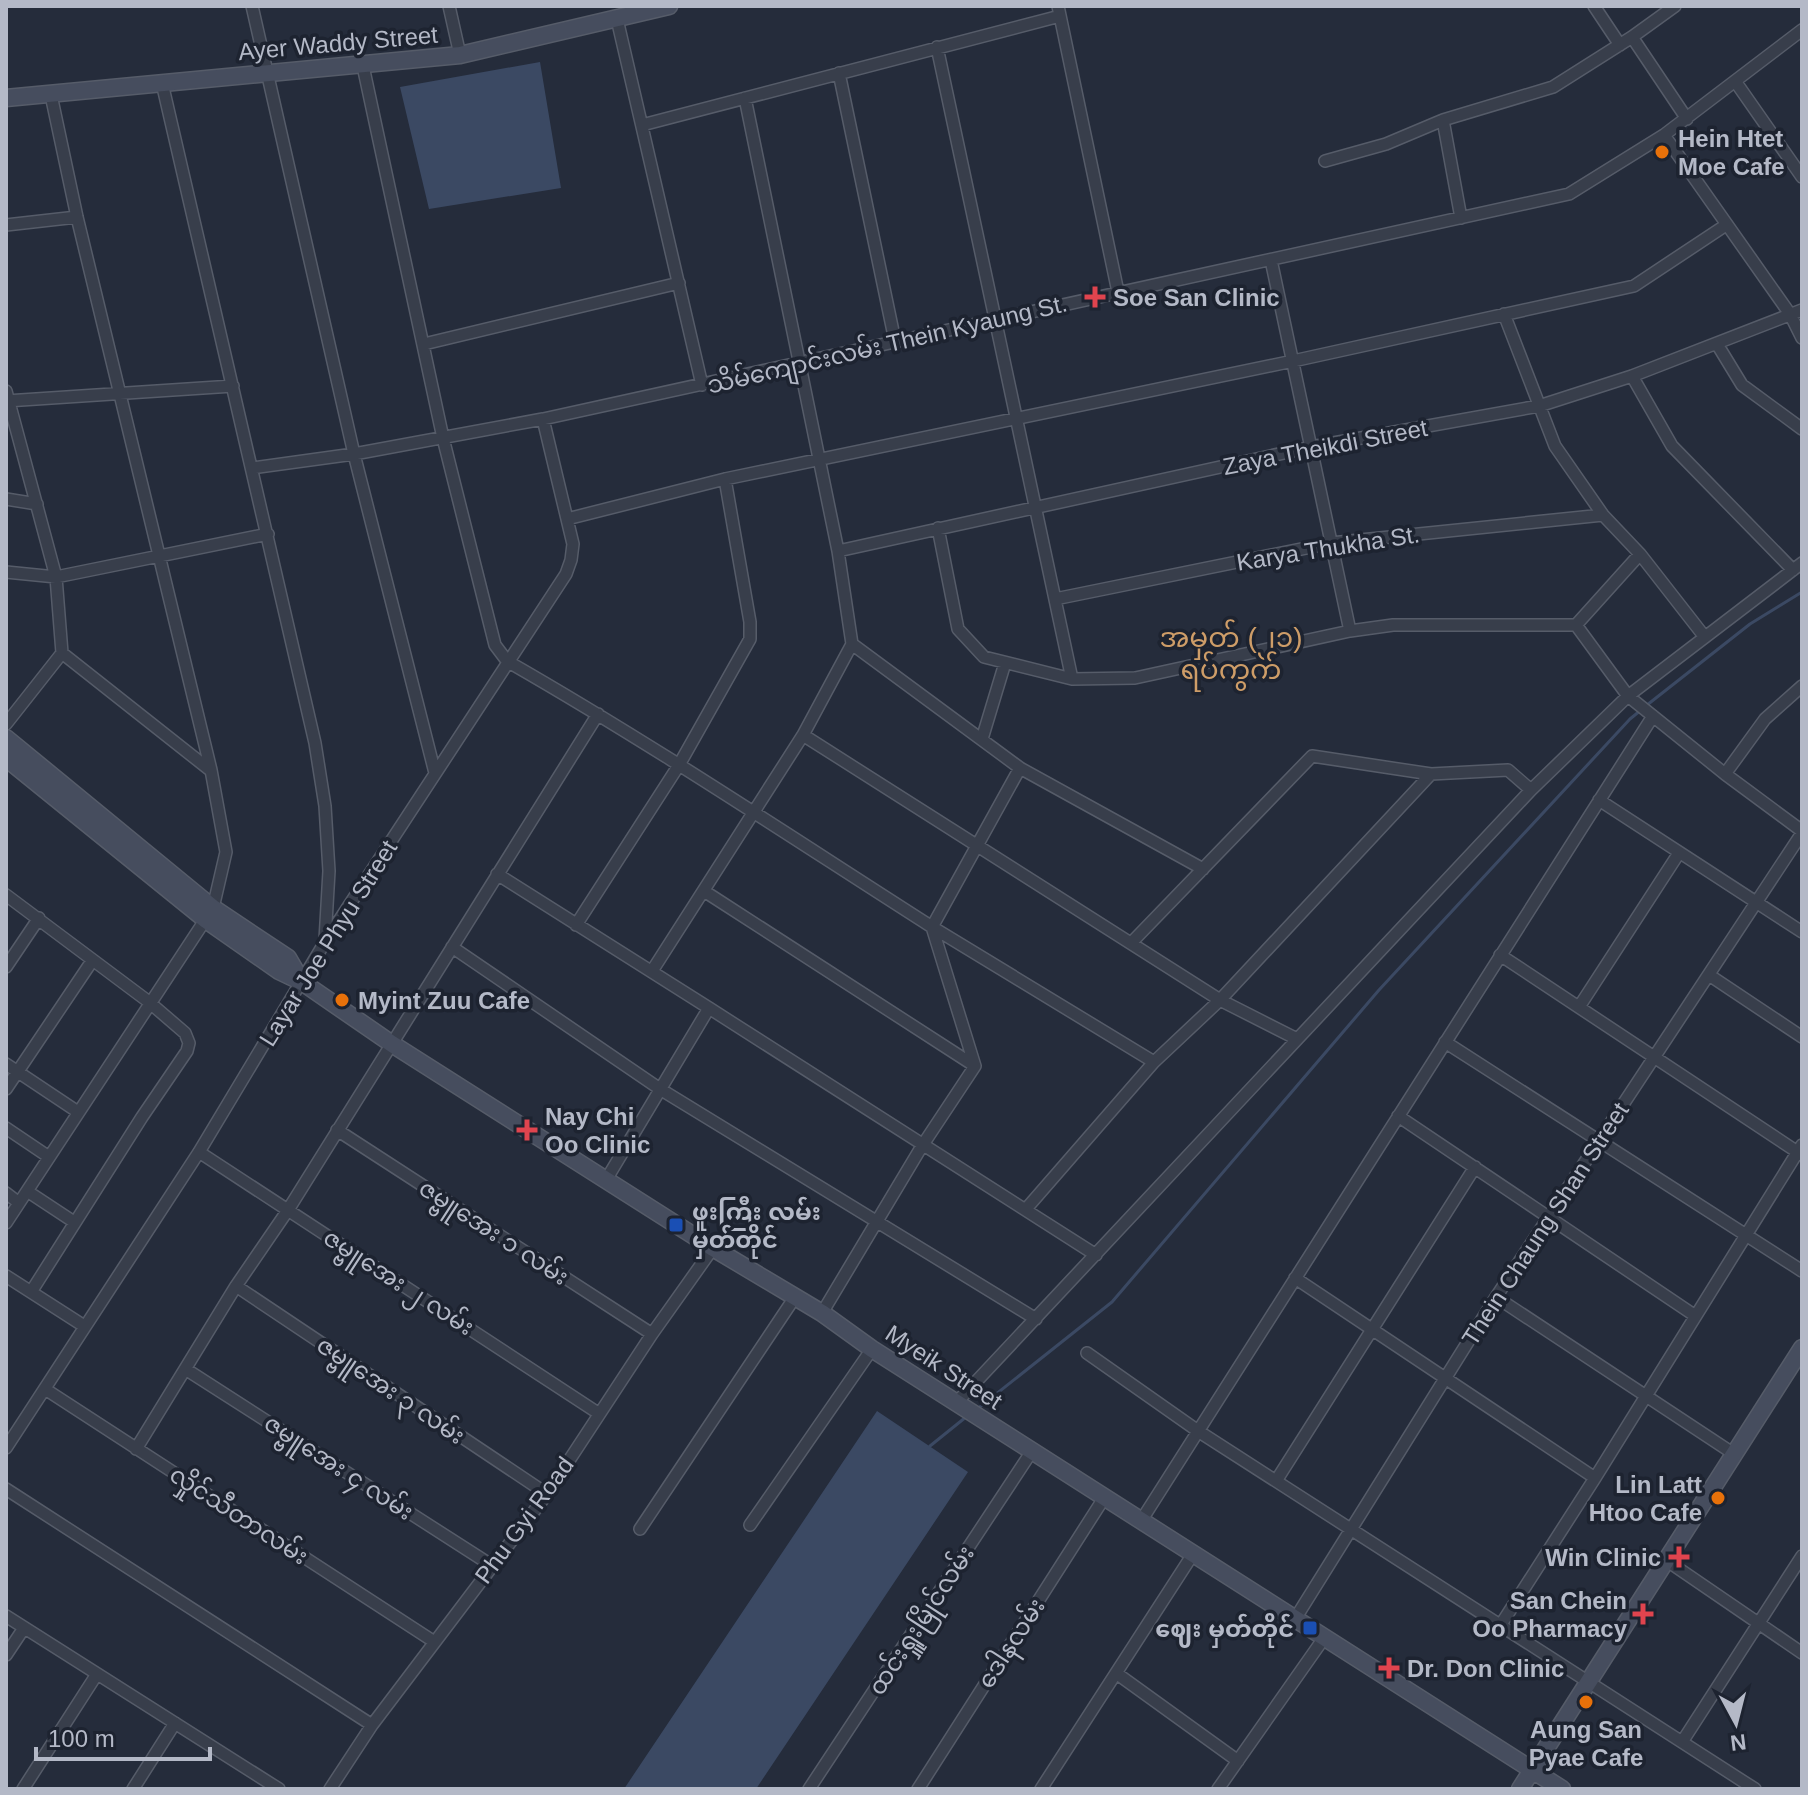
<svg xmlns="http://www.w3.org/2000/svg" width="1808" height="1795" viewBox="0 0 1808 1795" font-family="Arial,'Noto Sans Myanmar',sans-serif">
  <rect width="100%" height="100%" fill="#252c3b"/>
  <!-- water -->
  <path fill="#3b4963" d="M540,62L561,188L429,209L400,87Z
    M877,1411L968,1472L756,1789H624Z"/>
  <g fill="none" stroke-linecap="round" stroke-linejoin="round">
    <!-- stream -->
    <path stroke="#3b4963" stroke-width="3" d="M1647,705L1750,624L1802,592
      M976,1410L1112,1302L1379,990L1630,719L1641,710
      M930,1446L966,1417"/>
    <!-- street casing -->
    <g stroke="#565c69" stroke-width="14">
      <path id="street" d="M252,6L354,454L435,773
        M449,6L460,55
        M1058,6L1118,292
        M1594,6L1620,45
        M617,19L702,385
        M1632,37L1687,119
        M937,47L1072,679
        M363,66L443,438L495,645L507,661C652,744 791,837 932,927L975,1066L922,1146L822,1313
        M839,73L895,341
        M1735,81L1802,177
        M162,83L315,743L325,806L329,871L325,940
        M642,125L1060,16
        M1664,135L1790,314L1802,338
        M1325,161L1386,144L1443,120
        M1461,218L1443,120L1553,87L1632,37L1675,6
        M6,225L77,217
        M1271,260L1350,631
        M1504,314L1555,446L1603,515L1640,554L1704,636
        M424,344L679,283
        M1717,344L1742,385L1802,429
        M1632,376L1672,446L1793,570
        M6,391L56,577L62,653L6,724
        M6,401L233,386
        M252,468L354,454L543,419L1569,194L1664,135L1802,30
        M6,499L37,504
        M567,519L725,479L1293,361L1634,286L1726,225
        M938,528L958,629L984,657L1072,679L1135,678L1350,631L1393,625H1576L1640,554
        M838,551L1311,447L1539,406L1632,376L1802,310
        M6,572L56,577L268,534
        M1055,599L1331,543L1603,515
        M1576,625L1628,696L1725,774L1802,831
        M852,644L1020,768L1203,869
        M62,653L210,770
        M803,735L1220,1000L1297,1039
        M982,739L1005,663
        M1020,768L932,927L1154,1062
        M1725,774L1765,719L1802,686
        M1599,800L1802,932
        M497,874L709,1008L606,1180
        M704,891L975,1066
        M6,895L149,1002L185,1033L189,1043L187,1051L142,1117L31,1292
        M576,925L679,765L750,639V622L725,479
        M1132,942L1312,756L1431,774L1508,770L1531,790
        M452,947L660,1089L1036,1319
        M1500,955L1802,1155
        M6,967L39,918
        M652,971L803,735L852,644L838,551L745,98
        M1709,975L1802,1037
        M1579,1007L1679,853
        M709,1008L1096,1255
        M1445,1042L1802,1271
        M6,1064L78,1112
        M6,1089L92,961
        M1398,1116L1694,1315
        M6,1128L49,1157
        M337,1130L652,1334
        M199,1152L598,1413
        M27,1191L74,1222
        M6,1193L19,1203
        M1026,1209L1154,1062L1220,1000L1431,774
        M6,1223L213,908L226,852L211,770L77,217L51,95
        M6,1276L84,1326
        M1295,1278L1595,1478
        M236,1286L547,1494
        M1496,1297L1734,1454
        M1087,1353L1198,1431L1755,1789
        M187,1370L491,1565
        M45,1389L433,1641
        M956,1403L1531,790L1628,696L1802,563
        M6,1448L199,1152L325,942L566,574L571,560L573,544L543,419
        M136,1449L236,1286L288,1210L598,714
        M1276,1481L1475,1167
        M6,1489L372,1725
        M1141,1521L1653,716
        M750,1525L872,1349
        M640,1529L795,1297
        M1666,1560L1802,1653
        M6,1616L279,1789
        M1295,1619L1496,1297L1802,833
        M1500,1626L1595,1478L1802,1145
        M6,1655L24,1628
        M1116,1673L1238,1761
        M1682,1742L1802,1556
        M23,1789L97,1674
        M133,1789L175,1723
        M330,1789L372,1725L547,1494L652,1334L713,1248
        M809,1789L1032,1451
        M918,1789L1104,1498
        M1041,1789L1193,1554
        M1218,1789L1324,1638"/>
    </g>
    <!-- secondary casing -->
    <g stroke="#565c69" stroke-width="19">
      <path id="secondary" d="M6,98L460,55L669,6
        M6,738L213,908L288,958L302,982
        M6,758L206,920L279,971L302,982L392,1044L713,1248L822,1313L872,1349L1562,1789
        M1520,1789L1802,1348"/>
    </g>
    <!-- street -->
    <use href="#street" stroke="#383e4b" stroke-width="11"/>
    <!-- secondary -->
    <use href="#secondary" stroke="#464d5e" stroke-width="16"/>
  </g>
  <!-- markers -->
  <g fill="#e8710a" stroke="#1d2330" stroke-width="3">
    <circle cx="1662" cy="152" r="8"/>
    <circle cx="342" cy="1000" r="8"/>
    <circle cx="1718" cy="1498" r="8"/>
    <circle cx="1586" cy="1702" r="8"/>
  </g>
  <g fill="#e0444e" stroke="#1d2330" stroke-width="3">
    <path d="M1091 285h8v8h8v8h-8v8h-8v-8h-8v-8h8z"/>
    <path d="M523 1118h8v8h8v8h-8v8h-8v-8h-8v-8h8z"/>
    <path d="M1675 1545h8v8h8v8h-8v8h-8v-8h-8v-8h8z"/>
    <path d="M1639 1602h8v8h8v8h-8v8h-8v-8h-8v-8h8z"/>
    <path d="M1385 1656h8v8h8v8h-8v8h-8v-8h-8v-8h8z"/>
  </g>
  <g fill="#1a4fb4" stroke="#1d2330" stroke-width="3">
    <rect x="668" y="1217" width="16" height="16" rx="4"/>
    <rect x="1302" y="1620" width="16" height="16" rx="4"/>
  </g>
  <g text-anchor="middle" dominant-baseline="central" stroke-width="7" stroke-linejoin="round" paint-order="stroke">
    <!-- street labels -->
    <g font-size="24" fill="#b4b9c7" stroke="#1d2330">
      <text transform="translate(338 43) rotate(-5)">Ayer Waddy Street</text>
      <text transform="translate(887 344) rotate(-13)">သိမ်ကျောင်းလမ်း Thein Kyaung St.</text>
      <text transform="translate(1325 447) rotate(-11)">Zaya Theikdi Street</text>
      <text transform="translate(1328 548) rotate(-9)">Karya Thukha St.</text>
      <text transform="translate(328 943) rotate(-58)">Layar Joe Phyu Street</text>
      <text transform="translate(1545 1224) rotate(-57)">Thein Chaung Shan Street</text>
      <text transform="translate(494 1232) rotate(33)">ဇမ္ဗူအေး ၁ လမ်း</text>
      <text transform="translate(399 1282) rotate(33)">ဇမ္ဗူအေး ၂ လမ်း</text>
      <text transform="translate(944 1367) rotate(33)">Myeik Street</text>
      <text transform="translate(391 1390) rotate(34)">ဇမ္ဗူအေး ၃ လမ်း</text>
      <text transform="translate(339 1467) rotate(33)">ဇမ္ဗူအေး ၄ လမ်း</text>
      <text transform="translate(239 1515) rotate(33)">လှိုင်သီတာလမ်း</text>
      <text transform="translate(524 1520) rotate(-54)">Phu Gyi Road</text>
      <text transform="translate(921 1620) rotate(-57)">ထင်းရှူးမြိုင်လမ်း</text>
      <text transform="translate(1011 1643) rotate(-57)">ဒေါနလမ်း</text>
    </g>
    <!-- poi labels -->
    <g font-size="24" font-weight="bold" fill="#b4b9c7" stroke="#1d2330" text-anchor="start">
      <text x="1678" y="138">Hein Htet<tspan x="1678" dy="28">Moe Cafe</tspan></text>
      <text x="1113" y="297">Soe San Clinic</text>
      <text x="358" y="1000">Myint Zuu Cafe</text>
      <text x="545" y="1116">Nay Chi<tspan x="545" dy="28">Oo Clinic</tspan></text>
      <text x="692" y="1211">ဖူးကြီး လမ်း<tspan x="692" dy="28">မှတ်တိုင်</tspan></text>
      <text x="1702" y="1484" text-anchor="end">Lin Latt<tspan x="1702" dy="28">Htoo Cafe</tspan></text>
      <text x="1661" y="1557" text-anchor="end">Win Clinic</text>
      <text x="1627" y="1600" text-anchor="end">San Chein<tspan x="1627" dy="28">Oo Pharmacy</tspan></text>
      <text x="1294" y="1628" text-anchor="end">ဈေး မှတ်တိုင်</text>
      <text x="1407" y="1668">Dr. Don Clinic</text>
      <text x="1586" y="1729" text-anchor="middle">Aung San<tspan x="1586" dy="28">Pyae Cafe</tspan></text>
    </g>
    <!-- quarter labels -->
    <g font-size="28" fill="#ce9d68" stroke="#1d2330">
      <text x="1231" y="637">အမှတ် (၂၁)<tspan x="1231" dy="32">ရပ်ကွက်</tspan></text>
    </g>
  </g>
  <!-- border -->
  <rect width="1808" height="1795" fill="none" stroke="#b4b9c7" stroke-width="16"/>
  <!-- north arrow -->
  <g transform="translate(1736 1723) rotate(173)" stroke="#1d2330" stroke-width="6" paint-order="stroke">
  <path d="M0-6L14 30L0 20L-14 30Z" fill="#b4b9c7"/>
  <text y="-12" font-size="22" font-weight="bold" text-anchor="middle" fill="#b4b9c7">N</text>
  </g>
  <!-- scale -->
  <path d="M36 1747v12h174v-12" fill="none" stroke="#b4b9c7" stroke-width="4"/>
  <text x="48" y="1747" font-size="24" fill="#b4b9c7" stroke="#1d2330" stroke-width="6" paint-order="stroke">100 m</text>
</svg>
